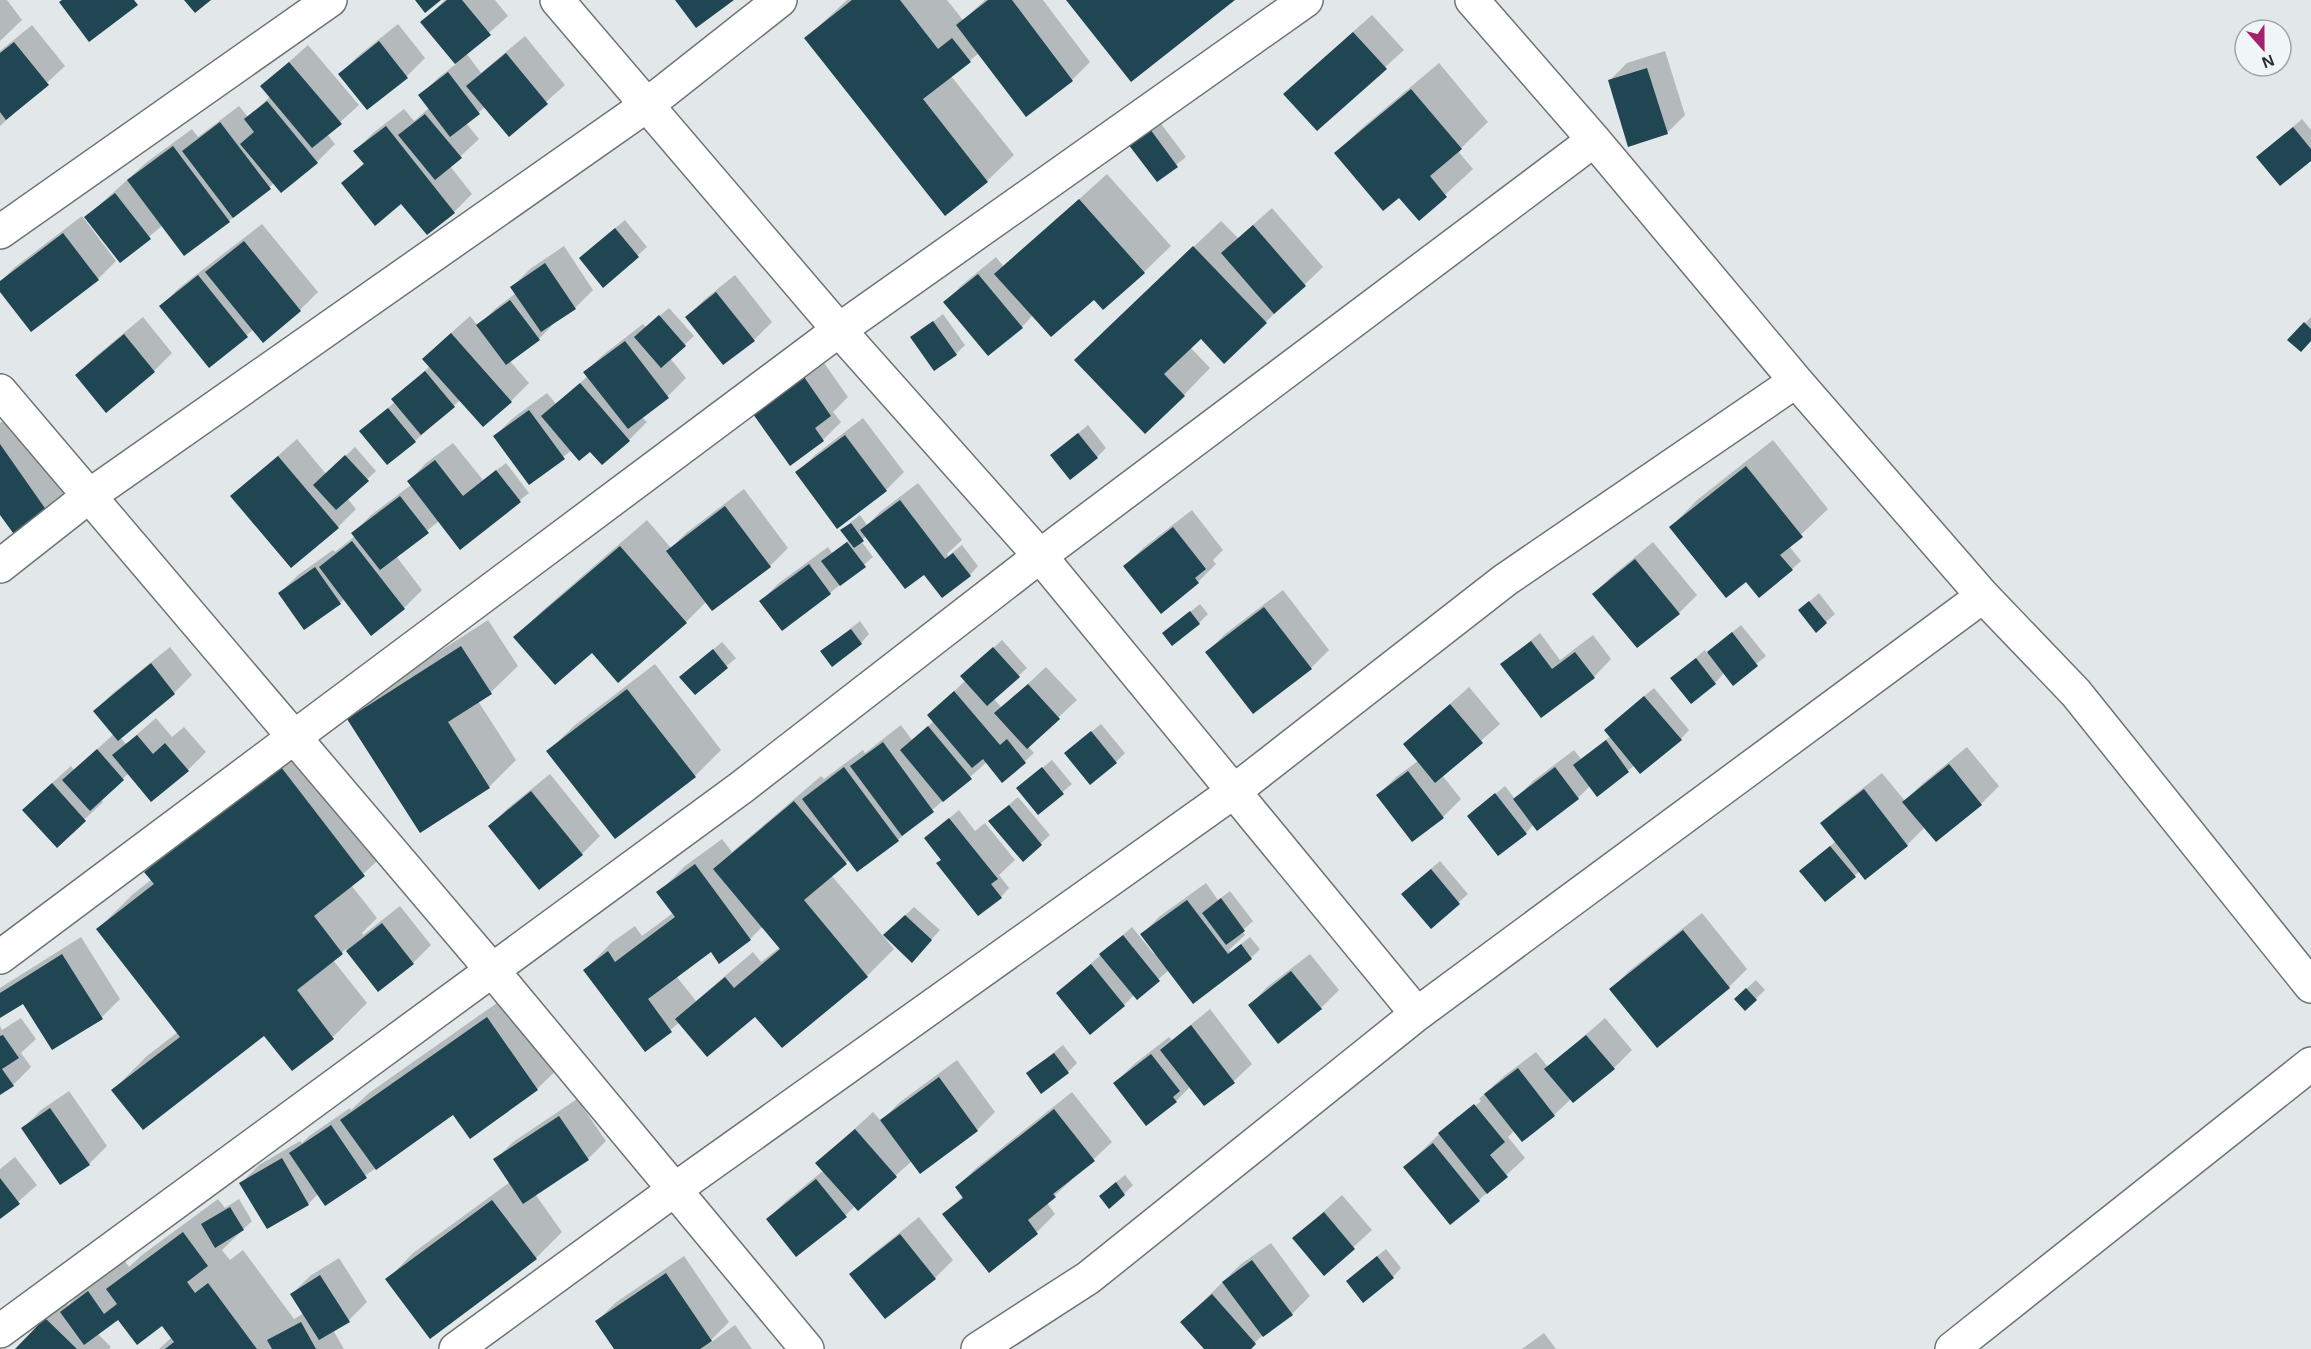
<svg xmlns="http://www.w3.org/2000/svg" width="2311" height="1349" viewBox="0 0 2311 1349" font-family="Helvetica,sans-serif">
  <rect width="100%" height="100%" fill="#e2e8ea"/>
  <!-- shadow -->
  <path fill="#0003" fill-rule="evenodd" d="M0,0H7L22,20L0,41Z
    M445,0H495L508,16L466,53L481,73L525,36L565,85L509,135L485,107L466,123L479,139L450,166L472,194L454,212L427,233L402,202L343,183L364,163L355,151L373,133L404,109L414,121L429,108L420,96L438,78L456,64L422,22Z
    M847,0H947L963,20L985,0H1043L1090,62L1072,80L1027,115L979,53L951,76L1014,155L987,181L806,38Z
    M1372,15L1404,50L1317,129L1303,76Z
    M398,24L425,58L407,76L367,108L340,74L358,56Z
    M32,25L65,66L0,126V51Z
    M308,45L359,105L327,134L335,144L317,162L274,183L229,221L163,225L120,261L86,217L147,162L192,129L198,137L239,106L248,117L271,96L262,86Z
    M1665,51L1685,115L1667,133L1609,81L1627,63Z
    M1439,63L1488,122L1458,151L1473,169L1419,219L1399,196L1336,153L1363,127Z
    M2302,119L2311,130V159L2267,149Z
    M1159,121L1186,157L1157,180L1130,145Z
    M1107,174L1171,246L1144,272L1094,298L1033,315L1022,327L945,302L963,284L996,257L1004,267Z
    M1272,208L1323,267L1224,362L1201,337L1190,347L1210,368L1184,395L1102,333L1221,221L1238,238Z
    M82,216L116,261L98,279L31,330L0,289V282L15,267Z
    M625,220L647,247L603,286L589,250Z
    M262,224L318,292L300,310L254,329L210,366L161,306L179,288Z
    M564,246L593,290L575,308L557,320L539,339L510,361L529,383L511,401L483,425L460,400L415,441L361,431L395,402L393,400L430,366L424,359L442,341L470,316L478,326L496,308L516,293L512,287L530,269Z
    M735,275L772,322L754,340L687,317L705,299Z
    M669,308L694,336L670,358L686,378L668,396L642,417L647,422L629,440L590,450H572L529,483L495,436L513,418L547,393L556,404L588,376L585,372L603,355L643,324L646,327Z
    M943,314L965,345L956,354L912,338Z
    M143,317L172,353L154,371L77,375L95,357Z
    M2311,317V339L2289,340Z
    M822,360L848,397L833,412L841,422L823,440L790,463L755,414Z
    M10,416L66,495L16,535L0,512V423Z
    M863,418L904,472L886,490L797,473L815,455Z
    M1088,425L1106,448L1097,457L1052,455Z
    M297,439L326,474L355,447L376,471L347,498L356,509L338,527L291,566L232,496Z
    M1773,440L1828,509L1789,546L1801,561L1792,569L1748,582L1671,527L1697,500Z
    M453,443L483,480L506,463L529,493L460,548L439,521L396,556L422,590L404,608L371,634L345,598L340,603L280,593L298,575L333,550L335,552L355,536L353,533L371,515L411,485L409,481L426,463Z
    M918,483L962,540L947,554L948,556L962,545L978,566L970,575L866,536L861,541L873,557L830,593L761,601L779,583L828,547L832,553L849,540L842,531L851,522L860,515L867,525L880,512Z
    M744,489L788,548L770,566L712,609L706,602L686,622L516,637L542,611L647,520L671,548L686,533Z
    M1192,510L1223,550L1213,560L1216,564L1198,582L1125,566L1143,548Z
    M1653,542L1697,595L1679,613L1637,646L1594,594L1612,576Z
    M1283,590L1329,650L1311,668L1207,652L1225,634Z
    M1819,593L1835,614L1816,631L1809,602Z
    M1200,604L1208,614L1199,623L1164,633Z
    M488,620L518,666L491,692L478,701L516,760L489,787L349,719L375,693Z
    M860,621L869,634L861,643L822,651Z
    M1741,625L1766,656L1733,683L1725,672L1715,683L1672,678L1705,650L1707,653Z
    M1540,633L1560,660L1593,635L1611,659L1594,677L1502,664Z
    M1002,640L1027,668L994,699L1002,708L1046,667L1077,700L1028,746L1034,753L1003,781L987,762L898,840L849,860L831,875L894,949L867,976L782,1046L755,1015L680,1022L645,1050L585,970L611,943L635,926L642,936L673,913L658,893L685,866L722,839L732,852L821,776L824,779L863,750L865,753L901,725L912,740L934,721L929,715L966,680L971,668ZM763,926L780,947L761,962L753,952L696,1001L676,976L711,950L720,962L750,939Z
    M722,642L736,658L695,693L690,669Z
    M170,647L192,675L174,693L120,737L126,744L156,718L172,737L184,727L206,752L188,770L129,773L101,799L103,802L85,819L57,846L42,792L71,766L74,770L114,734L95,711L113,693Z
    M655,664L721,750L695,776L548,751L575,725Z
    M1469,687L1500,724L1442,775L1461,799L1443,817L1378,795L1396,777L1418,761L1405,744Z
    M1654,688L1689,730L1681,739L1635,765L1597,795L1590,786L1578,798L1537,829L1534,824L1526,833L1469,816L1505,786L1515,799L1533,781L1574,750L1581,759L1611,736L1606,730L1614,721Z
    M1101,724L1125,753L1116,762L1075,745Z
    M315,734L399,841L351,885L377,918L362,933L363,935L400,906L431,945L413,963L379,990L346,949L333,960L367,1003L333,1037L292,1069L265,1034L113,1090L147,1056L178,1032L98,929L132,895L152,879L146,872L181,838Z
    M1967,747L1999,786L1981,804L1925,827L1907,845L1860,871L1825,900L1810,863L1836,841L1822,823L1840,806L1882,773L1905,801L1922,784Z
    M1052,760L1072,784L1038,813L1027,780Z
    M550,774L600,836L582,854L490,826L508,808Z
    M1018,797L1050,835L1023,860L990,821Z
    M959,810L975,831L985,823L1015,860L999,875L1009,888L1001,897L942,859L926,838Z
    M1440,861L1468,894L1431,927L1412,885Z
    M1206,883L1218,900L1230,891L1253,921L1242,931L1245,935L1229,950L1231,952L1250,937L1260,949L1251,958L1169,970L1137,998L1134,995L1124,1005L1058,993L1132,927L1154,954L1156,953L1142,934L1160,916Z
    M914,907L940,930L920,952L894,926Z
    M1702,913L1747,969L1729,987L1658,1046L1611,989L1629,971Z
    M81,937L120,999L102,1017L24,1002L0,1016V988Z
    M1310,954L1339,990L1321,1008L1250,1005L1267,987Z
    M1756,980L1765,990L1745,1009V990Z
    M514,991L564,1063L537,1089L454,1113L325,1204L318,1194L308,1204L241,1183L259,1165L300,1141L302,1143L309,1136L350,1108L351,1110L369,1093Z
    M1210,1009L1252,1064L1234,1081L1205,1104L1191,1086L1176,1101L1115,1083L1133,1065L1169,1037L1172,1040Z
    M21,1018L36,1039L21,1053L31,1067L13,1085L0,1093V1026L2,1030Z
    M1605,1018L1632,1050L1614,1068L1571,1099L1554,1115L1522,1140L1514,1131L1508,1137L1525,1158L1479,1200L1405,1167L1458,1116V1120L1481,1101L1479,1099L1504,1076L1536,1052L1548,1067Z
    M1063,1045L1077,1063L1068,1072L1028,1073Z
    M957,1060L995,1112L977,1130L920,1172L912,1161L858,1209L855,1206L846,1215L768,1219L786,1201L824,1170L817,1163L873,1112L881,1121L900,1102Z
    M69,1091L107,1146L89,1164L23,1128L41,1110Z
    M1072,1092L1112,1142L1047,1203L1055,1214L1037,1232L989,1271L944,1214L963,1196L957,1187L975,1169Z
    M577,1099L606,1141L588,1159L535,1194L562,1232L536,1258L387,1280L413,1253L510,1182L495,1160L513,1142Z
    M15,1157L37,1185L0,1218V1169Z
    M1125,1175L1133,1185L1124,1194L1109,1188Z
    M1342,1195L1372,1230L1324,1274L1294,1238Z
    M218,1199L225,1208L239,1199L252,1221L222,1250L230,1260L243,1250L294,1319L304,1313L292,1294L310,1276L339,1258L367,1302L349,1320L333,1330L344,1349H159L172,1337L162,1324L119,1318L97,1333L111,1347L109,1349H17L64,1301L68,1305L96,1278L123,1258L129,1267L142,1255Z
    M919,1217L953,1260L935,1278L851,1275L869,1257Z
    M1271,1243L1310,1296L1292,1314L1263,1335L1248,1349H1206L1182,1322L1241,1264Z
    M1386,1249L1401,1268L1393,1277L1357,1272Z
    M684,1256L729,1322L709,1342L710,1343L735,1325L752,1349H616L597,1321L615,1303Z
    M1544,1333L1556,1349H1522Z"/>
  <!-- building -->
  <path fill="#1f4652" d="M62,0H134L138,5L89,42L59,2Z
    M184,0H211L195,13Z
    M415,0H441L425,13Z
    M447,0H462L491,35L455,64L420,22Z
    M675,0H734L696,28Z
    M852,0H900L938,49L952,38L971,62L923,99L988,182L945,216L804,38Z
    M988,0H1012L1073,81L1026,117L956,25Z
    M1066,0H1235L1131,82Z
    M1353,32L1387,69L1317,131L1283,94Z
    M379,41L408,78L367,110L338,74Z
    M14,42L49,85L6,120L0,112V53Z
    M506,53L548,104L509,137L466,86Z
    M289,62L342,124L312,148L260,86Z
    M1647,68L1668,134L1628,147L1608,80Z
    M448,72L480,114L450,137L418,95Z
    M1411,89L1462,149L1430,176L1447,197L1419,221L1399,198L1383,211L1334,153Z
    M267,101L318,163L281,193L240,144L254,132L244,119Z
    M425,114L462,158L435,180L398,135Z
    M220,122L271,189L233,218L182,151Z
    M386,126L455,213L427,235L401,204L375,226L341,183L364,164L353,151Z
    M2293,127L2311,149V161L2280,186L2256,157Z
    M1150,129L1178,167L1157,182L1128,144Z
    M173,146L230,222L184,256L127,180Z
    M115,193L151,239L120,263L84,217Z
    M1079,199L1145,273L1103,310L1094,300L1051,337L994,274Z
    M1253,225L1306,286L1274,314L1221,253Z
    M615,228L639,257L603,288L579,258Z
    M63,233L99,280L31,332L0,292V281Z
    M244,241L301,311L263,343L205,272Z
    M1193,246L1267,323L1224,364L1201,339L1164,374L1185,396L1145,434L1074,360Z
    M545,263L576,309L541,332L510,287Z
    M978,274L1023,328L988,356L943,302Z
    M198,275L248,337L209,368L159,306Z
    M716,292L755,341L723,365L685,317Z
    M510,300L540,340L506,365L476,325Z
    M659,315L686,346L661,368L634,337Z
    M933,321L957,355L934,371L910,337Z
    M2304,322L2311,329V341L2301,352L2287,340Z
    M451,333L512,402L483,427L422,359Z
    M124,334L155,372L106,413L75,375Z
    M625,341L669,398L628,429L583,372Z
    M425,371L455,407L421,435L391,399Z
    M804,377L831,416L815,428L824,441L790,466L753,414Z
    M580,383L630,441L602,465L590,452L579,461L541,416Z
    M388,408L416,442L387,465L359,431Z
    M529,410L565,459L529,485L493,436Z
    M1078,433L1098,458L1070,480L1050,455Z
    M845,435L887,491L837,529L795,472Z
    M0,444L49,514L16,537L0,515Z
    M345,455L369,481L336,510L313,485Z
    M278,456L339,528L291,568L230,496Z
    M435,460L463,496L496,470L521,502L460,550L407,481Z
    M1746,466L1803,537L1780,555L1793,570L1759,598L1746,582L1726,598L1669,527Z
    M400,496L429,533L380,570L351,533Z
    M900,500L945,559L953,553L971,576L942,598L924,575L905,589L860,530Z
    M725,506L771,567L712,611L666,551Z
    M851,523L864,541L854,548L840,530Z
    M1173,527L1206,569L1195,578L1199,583L1161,614L1123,566Z
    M352,541L405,609L371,636L319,567Z
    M847,542L866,567L840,586L821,561Z
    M620,546L687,623L618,683L592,653L555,685L513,637Z
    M1635,559L1680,614L1637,648L1592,594Z
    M809,564L831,594L782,631L759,601Z
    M315,567L341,604L304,630L278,593Z
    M1809,601L1827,623L1816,633L1798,610Z
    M1264,607L1312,669L1253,714L1205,652Z
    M1190,611L1200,624L1172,646L1162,633Z
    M851,629L862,644L832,667L820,651Z
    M1732,632L1758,666L1733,686L1707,652Z
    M1531,641L1552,669L1575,652L1595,678L1541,718L1500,664Z
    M461,646L492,694L448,722L490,788L420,833L347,719Z
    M993,647L1020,677L987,706L960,676Z
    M713,649L728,668L695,695L679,677Z
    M1696,658L1716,684L1691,704L1670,678Z
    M151,663L175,694L118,741L93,711Z
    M1028,684L1060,719L1027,749L994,713Z
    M627,689L696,777L615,839L546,751Z
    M954,691L1000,745L1007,739L1026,763L1002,783L983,759L972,768L927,715Z
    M1644,696L1682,740L1640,774L1604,730Z
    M1450,704L1483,743L1435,783L1403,744Z
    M928,726L972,779L943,802L900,750Z
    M1091,731L1117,763L1090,785L1064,753Z
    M137,735L153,754L165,743L189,771L151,802L112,755Z
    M1606,740L1629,772L1597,797L1573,765Z
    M883,742L934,812L902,836L850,766Z
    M97,749L124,780L90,811L62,780Z
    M1949,764L1982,805L1936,842L1902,802Z
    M281,767L365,876L314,916L343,954L297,990L334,1039L292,1071L264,1036L143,1130L111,1090L180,1037L96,929L154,884L144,872Z
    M844,767L899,841L857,872L802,799Z
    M1042,767L1064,794L1038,815L1016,788Z
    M1555,767L1579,799L1537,831L1513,799Z
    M1408,771L1444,818L1412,842L1376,795Z
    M52,783L86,821L57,848L22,810Z
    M1864,789L1908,846L1865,880L1820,823Z
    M531,791L583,855L539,890L488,826Z
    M1495,793L1527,834L1498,856L1467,816Z
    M794,801L847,864L804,900L868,977L782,1048L755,1017L707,1057L675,1019L725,977L734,988L780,949L713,869Z
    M1009,805L1042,845L1023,862L988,821Z
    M949,818L998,879L991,884L1002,898L978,916L936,863L941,860L924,838Z
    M1830,846L1856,877L1825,902L1799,871Z
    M695,864L751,940L719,964L711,952L648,999L672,1032L645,1052L583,970L608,951L615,962L675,917L656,892Z
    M1431,869L1460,904L1431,929L1401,894Z
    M1221,898L1245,931L1226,945L1202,913Z
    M1187,900L1228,954L1241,944L1252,959L1193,1004L1140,934Z
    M905,915L932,940L912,963L883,935Z
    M382,923L414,964L378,992L346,951Z
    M1683,930L1730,988L1657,1048L1609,989Z
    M1123,935L1160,981L1137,1000L1099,954Z
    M62,954L103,1019L52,1050L23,1004L0,1018V993Z
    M1091,964L1125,1006L1090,1035L1056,993Z
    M1291,971L1322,1009L1278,1044L1248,1005Z
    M1746,988L1757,1000L1745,1011L1734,999Z
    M487,1017L538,1090L470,1139L453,1115L376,1170L340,1120Z
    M1191,1025L1235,1083L1204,1106L1160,1050Z
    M3,1035L19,1058L2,1069L14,1086L0,1095V1036Z
    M1586,1035L1615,1069L1573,1103L1544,1069Z
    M1054,1053L1069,1073L1041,1094L1026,1073Z
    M1151,1054L1180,1091L1173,1097L1177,1102L1146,1126L1113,1083Z
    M1518,1068L1555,1116L1522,1142L1484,1094Z
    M939,1077L978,1131L920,1174L880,1120Z
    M1474,1104L1505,1142L1490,1155L1508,1177L1487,1194L1438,1133Z
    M50,1108L90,1165L60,1185L21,1128Z
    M1054,1109L1095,1161L1053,1194L1056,1197L1028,1220L1038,1234L989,1273L942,1214L963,1198L955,1187Z
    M559,1116L589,1160L523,1204L493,1159Z
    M331,1125L367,1178L325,1206L289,1153Z
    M855,1129L897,1177L858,1211L815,1163Z
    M1433,1143L1480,1201L1450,1225L1403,1167Z
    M282,1158L309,1205L267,1229L239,1183Z
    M0,1178L20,1204L0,1219Z
    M816,1179L847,1217L796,1257L766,1219Z
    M1116,1182L1125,1195L1109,1209L1099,1196Z
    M492,1200L537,1259L430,1339L385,1279Z
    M230,1207L244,1230L215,1248L201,1224Z
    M1324,1212L1355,1249L1324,1276L1292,1238Z
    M183,1232L208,1266L187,1282L195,1293L208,1283L257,1349H165L174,1342L162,1326L137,1345L118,1320L84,1345L60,1312L88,1291L104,1314L117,1304L106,1289Z
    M900,1234L936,1279L885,1319L849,1274Z
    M1377,1256L1394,1278L1363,1303L1346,1281Z
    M1252,1260L1293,1315L1263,1337L1222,1282Z
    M666,1273L712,1341L700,1349H614L595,1321Z
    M320,1275L350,1322L319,1340L290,1294Z
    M1212,1294L1256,1344L1251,1349H1204L1180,1322Z
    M45,1318L77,1349H15Z
    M301,1322L316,1349H272L267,1340Z"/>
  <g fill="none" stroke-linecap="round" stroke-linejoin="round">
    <!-- minor casing -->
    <g stroke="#6e7374" stroke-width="36">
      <path id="minor" d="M557,0L839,330L1040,556L1417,1014
        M1472,0L1594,140L1796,381L1983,596L2076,693L2311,986
        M0,232L330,0
        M0,391L492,970L807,1349
        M0,566L89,496L647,105L780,0
        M0,957L839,330L1306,0
        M0,1331L742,787L1040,556L1594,140
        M456,1349L674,1190L1233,792L1505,580L1796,381
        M978,1349L1088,1278L1417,1014L1983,596
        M1952,1349L2311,1064"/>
    </g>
    <!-- minor -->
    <use href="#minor" stroke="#fff" stroke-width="33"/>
  </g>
  <!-- north arrow -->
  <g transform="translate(2263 48) rotate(159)"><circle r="28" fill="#f0f5f7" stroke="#a1a5a6" stroke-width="1.5"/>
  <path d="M0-4.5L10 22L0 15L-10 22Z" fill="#a6216b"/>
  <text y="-9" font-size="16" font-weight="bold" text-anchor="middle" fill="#2a2c2d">N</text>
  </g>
</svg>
